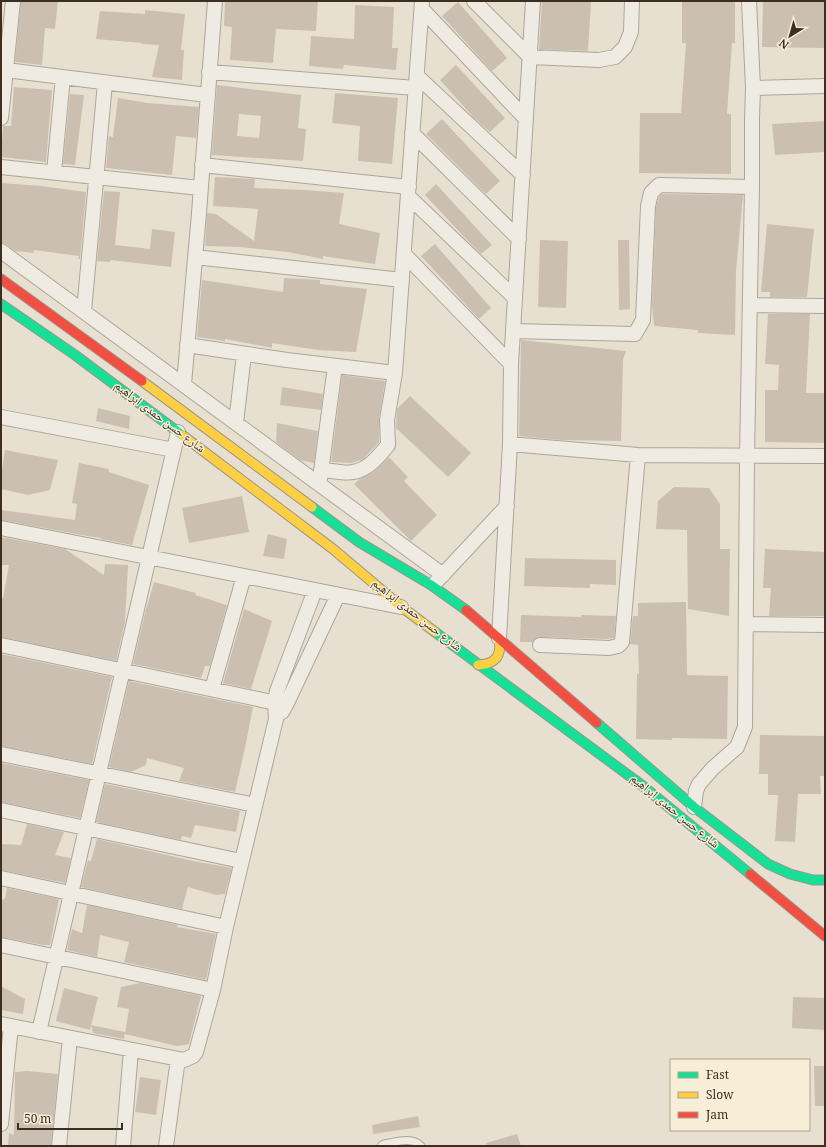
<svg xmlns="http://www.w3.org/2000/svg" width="826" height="1147" viewBox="0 0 826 1147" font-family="Georgia,'Noto Naskh Arabic',serif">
  <rect width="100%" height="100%" fill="#e7e0d1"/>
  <!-- building -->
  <path fill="#cbbfb2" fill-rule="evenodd" d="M21,1H58L55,29L45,28L42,65L15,62Z
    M225,1H318L316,31L276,29L273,63L230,60L232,27L224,26Z
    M542,1H591L588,51L539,49Z
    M682,1H735V43H732L727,114H731V174L639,173L640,113H681L686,43H682Z
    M763,1H825V48L762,47Z
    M458,2L507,58L492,71L442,16Z
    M355,5L394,7L392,48H398L396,70L344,65L343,69L309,66L311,36L354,39Z
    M145,10L185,14L181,50H184L182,80L152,77L159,45L142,44V43L96,39L100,11L145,14Z
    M456,65L505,118L490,132L474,118L440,80Z
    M217,85L301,95L298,128L306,129L303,161L212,155ZM239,114L261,116L259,138L237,136Z
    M14,87L52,90L46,162L1,157L3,126H11Z
    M335,93L398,98L392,164L358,161L360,126L332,123Z
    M70,94L84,95L75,165L63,164Z
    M118,98L147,103L199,107L196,138L176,136L172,175L106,168L109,136L113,137Z
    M442,119L500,181L486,194L426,134Z
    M825,121V152L775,155L772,124Z
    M215,177L255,179L254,188L306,190L344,193L339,224L380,233L375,264L323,256V259L288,252L239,247L205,246L207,213L216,214L254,241L258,209L213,206Z
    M1,183L41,186L86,192L80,259H78L79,256L34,250V253L15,251L6,244L1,243Z
    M436,184L492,245L481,254L465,238L425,195Z
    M104,191L120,192L115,245L150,249L152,229L175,232L171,267L110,260V262L97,261Z
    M662,194L743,195L736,272L735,335L698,333V330L654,326L652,307L656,207L659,197Z
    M767,224L814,229L807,297H770V292H761Z
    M540,240L568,241L566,308L538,307Z
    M618,240H629L630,309L619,310Z
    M435,244L491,308L479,319L421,256Z
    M284,278L320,280V284L367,289L356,352L318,350L272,343V348L225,339V341L197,337L202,280L283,292Z
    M768,314H810L806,393H825V443L765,442V390H778L779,365L765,364Z
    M521,340L626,351L623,360L621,441L561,440L519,436Z
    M342,375L385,381L379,419V442L363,459L352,463L331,462Z
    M282,387L323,394L321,410L280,405Z
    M410,396L471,453L448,477L396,428L397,409Z
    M98,408L130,416L129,429L96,421Z
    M277,423L318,431L314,463L300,460L276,442Z
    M5,450L58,460L50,490L28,495L1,489V477Z
    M389,457L408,477L404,481L437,515L411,541L354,484L360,479L374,472Z
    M79,463L109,469V472L149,485L132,545L101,539V538L87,536L1,520V510L75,520L77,504L72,503Z
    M674,487L709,488L720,504V549H730L729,616L688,609L687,530L656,529L658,501Z
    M242,496L249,532L189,543L182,508Z
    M268,534L287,539L284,559L263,556Z
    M1,537L65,549L104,575L105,564L128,565L125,622L116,661L1,637V598H3L9,565H1Z
    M765,549L825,552V616H769L771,588H763Z
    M525,558L616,560V585L590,584V588L524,586Z
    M154,582L196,593L195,595L227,605L210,666H205L201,678L133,664L145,613Z
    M686,602L687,675L728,676L727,739L672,738V740L636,739L637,674H639L638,645L630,644L633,616H638V603Z
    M244,609L272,621L251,689L223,683Z
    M521,615L581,617V615L616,616L614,638L608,639L540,637L536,638L532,642H520Z
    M1,654L112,677L92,764L1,746Z
    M129,681L253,707L245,748L235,792L179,781L184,768L147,758L146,765L131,772L109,767Z
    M760,735L825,736V776H820L821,794H798L795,842L775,841L778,795H768V774H759Z
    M1,763L89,780L80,818L1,802Z
    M105,784L240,811L236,832L195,825L191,838L182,836L181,840L96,822Z
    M27,824L64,832L55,855L71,858L65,883L1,870V844L21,845Z
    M97,839L193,861L232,868L225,894L216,895L188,887L182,909L81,887L88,860L91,861Z
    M7,888L59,899L50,945H43L1,937V904L2,900L5,898Z
    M87,905L178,925L177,927L216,934L206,980L124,962L129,942L100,935L97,957L67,950L72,929L82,933Z
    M140,983L201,996L189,1044L177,1046L125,1034L129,1009L117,1007L121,987Z
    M1,986L25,999L23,1014L1,1010Z
    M64,988L98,997L90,1030L56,1021Z
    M793,997L825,998V1030L792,1028Z
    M91,1025L125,1032L124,1039L93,1033Z
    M814,1066H825V1106H815Z
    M27,1071L58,1074L51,1146H8L9,1133L14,1135L15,1072Z
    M140,1077L161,1080L156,1115L135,1112Z
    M418,1116L420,1127L373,1134L372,1125Z
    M517,1134L521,1146H486V1143Z"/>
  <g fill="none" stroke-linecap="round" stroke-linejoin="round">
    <!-- lane casing -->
    <g stroke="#ada599" stroke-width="9">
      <path id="lane" d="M381,1146L384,1144C396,1142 412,1136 421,1146"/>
    </g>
    <!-- street casing -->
    <g stroke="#ada599" stroke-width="16">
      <path id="street" d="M474,1L530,57L599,60L615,57L625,47L631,32L632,1
        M422,9L526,119
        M6,70L207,95
        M209,72L416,88
        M417,76L523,175
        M753,88L825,86
        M1,118L13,1
        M412,133L519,239
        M202,165L409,187
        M1,167L200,188
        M54,172L63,77
        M408,196L515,298
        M1,251L443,575
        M404,254L511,364
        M195,257L402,280
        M750,305L825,306
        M84,311L105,83
        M513,331L635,334L643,320L648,206L651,193L659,185L752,187
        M187,345L287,360L395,373
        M184,384L199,213L215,1
        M1,417L174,450
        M236,423L244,354
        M510,444L638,455L825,456
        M321,470C330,470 345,474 353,472C368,470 379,456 388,445L387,420L395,373L422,1
        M320,479L335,366
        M1,528L401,607
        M436,582L507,506
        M746,624L825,625
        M499,638L510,444L511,364L533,1
        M1,645L286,705
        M540,645L609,648L618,646L622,642L638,455
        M212,689L244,576
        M282,712L286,705L338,595
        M1,754L255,805
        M694,807L696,791L699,784L713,768L737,747L745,727L747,456L752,187V119L753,88L749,1
        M1,810L241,861
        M1,878L226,927
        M1,945L213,990
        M1,1024L184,1060L193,1056L196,1052L213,990L226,927L276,719L275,703L277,691L315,590
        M39,1032L178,432
        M1,1124L11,1026
        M59,1146L70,1038
        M123,1146L131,1050
        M166,1146L178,1059"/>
    </g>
    <!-- fast casing -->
    <g stroke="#9c958a" stroke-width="11">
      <path id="fast" d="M1,304L75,355L182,435
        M312,507L359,542L431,585L466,610
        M435,632L643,786L750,874
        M597,723L694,807L768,864L790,874L813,880H825"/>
    </g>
    <!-- slow casing -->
    <g stroke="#9c958a" stroke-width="11">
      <path id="slow" d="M142,381L312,507
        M182,435L333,549L403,608L435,632
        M478,665C496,664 502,656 499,638"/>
    </g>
    <!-- jam casing -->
    <g stroke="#9c958a" stroke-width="11">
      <path id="jam" d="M1,279L142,381
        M466,610L597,723
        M750,874L825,936"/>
    </g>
    <!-- lane -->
    <use href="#lane" stroke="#efebe3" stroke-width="7"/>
    <!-- street -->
    <use href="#street" stroke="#efebe3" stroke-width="14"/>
    <!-- fast -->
    <use href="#fast" stroke="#16e098" stroke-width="9"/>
    <!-- slow -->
    <use href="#slow" stroke="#ffcf43" stroke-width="9"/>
    <!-- jam -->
    <use href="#jam" stroke="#f24e42" stroke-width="9"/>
  </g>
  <g text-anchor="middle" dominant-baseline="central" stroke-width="3" stroke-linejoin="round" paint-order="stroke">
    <!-- street labels -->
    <g font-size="12" fill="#3d2e20" stroke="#f7eed8">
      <text transform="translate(159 418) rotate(37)">شارع حسن حمدى ابراهيم</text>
      <text transform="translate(416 616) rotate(38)">شارع حسن حمدى ابراهيم</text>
      <text transform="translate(674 812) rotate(39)">شارع حسن حمدى ابراهيم</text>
    </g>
  </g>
  <!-- border -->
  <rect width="826" height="1147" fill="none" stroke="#3d2e20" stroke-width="4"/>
  <!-- legend -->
  <rect x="670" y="1059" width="140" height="72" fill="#f7eed8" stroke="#ada18e"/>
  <rect x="678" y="1072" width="20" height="6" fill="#16e098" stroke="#ada18e"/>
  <text x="706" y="1079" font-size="12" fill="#3d2e20">Fast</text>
  <rect x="678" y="1092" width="20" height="6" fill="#ffcf43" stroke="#ada18e"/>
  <text x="706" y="1099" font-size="12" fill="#3d2e20">Slow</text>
  <rect x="678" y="1112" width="20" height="6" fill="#f24e42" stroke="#ada18e"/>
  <text x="706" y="1119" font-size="12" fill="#3d2e20">Jam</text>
  <!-- north arrow -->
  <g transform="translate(790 36) rotate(217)" stroke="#f7eed8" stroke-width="3" paint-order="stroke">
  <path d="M0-3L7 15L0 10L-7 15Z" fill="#3d2e20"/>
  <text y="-6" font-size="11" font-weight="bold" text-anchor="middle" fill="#3d2e20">N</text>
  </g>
  <!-- scale -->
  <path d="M18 1123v6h104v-6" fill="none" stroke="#3d2e20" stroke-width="2"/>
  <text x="24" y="1123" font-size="12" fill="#3d2e20" stroke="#f7eed8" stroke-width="3" paint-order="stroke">50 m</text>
</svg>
